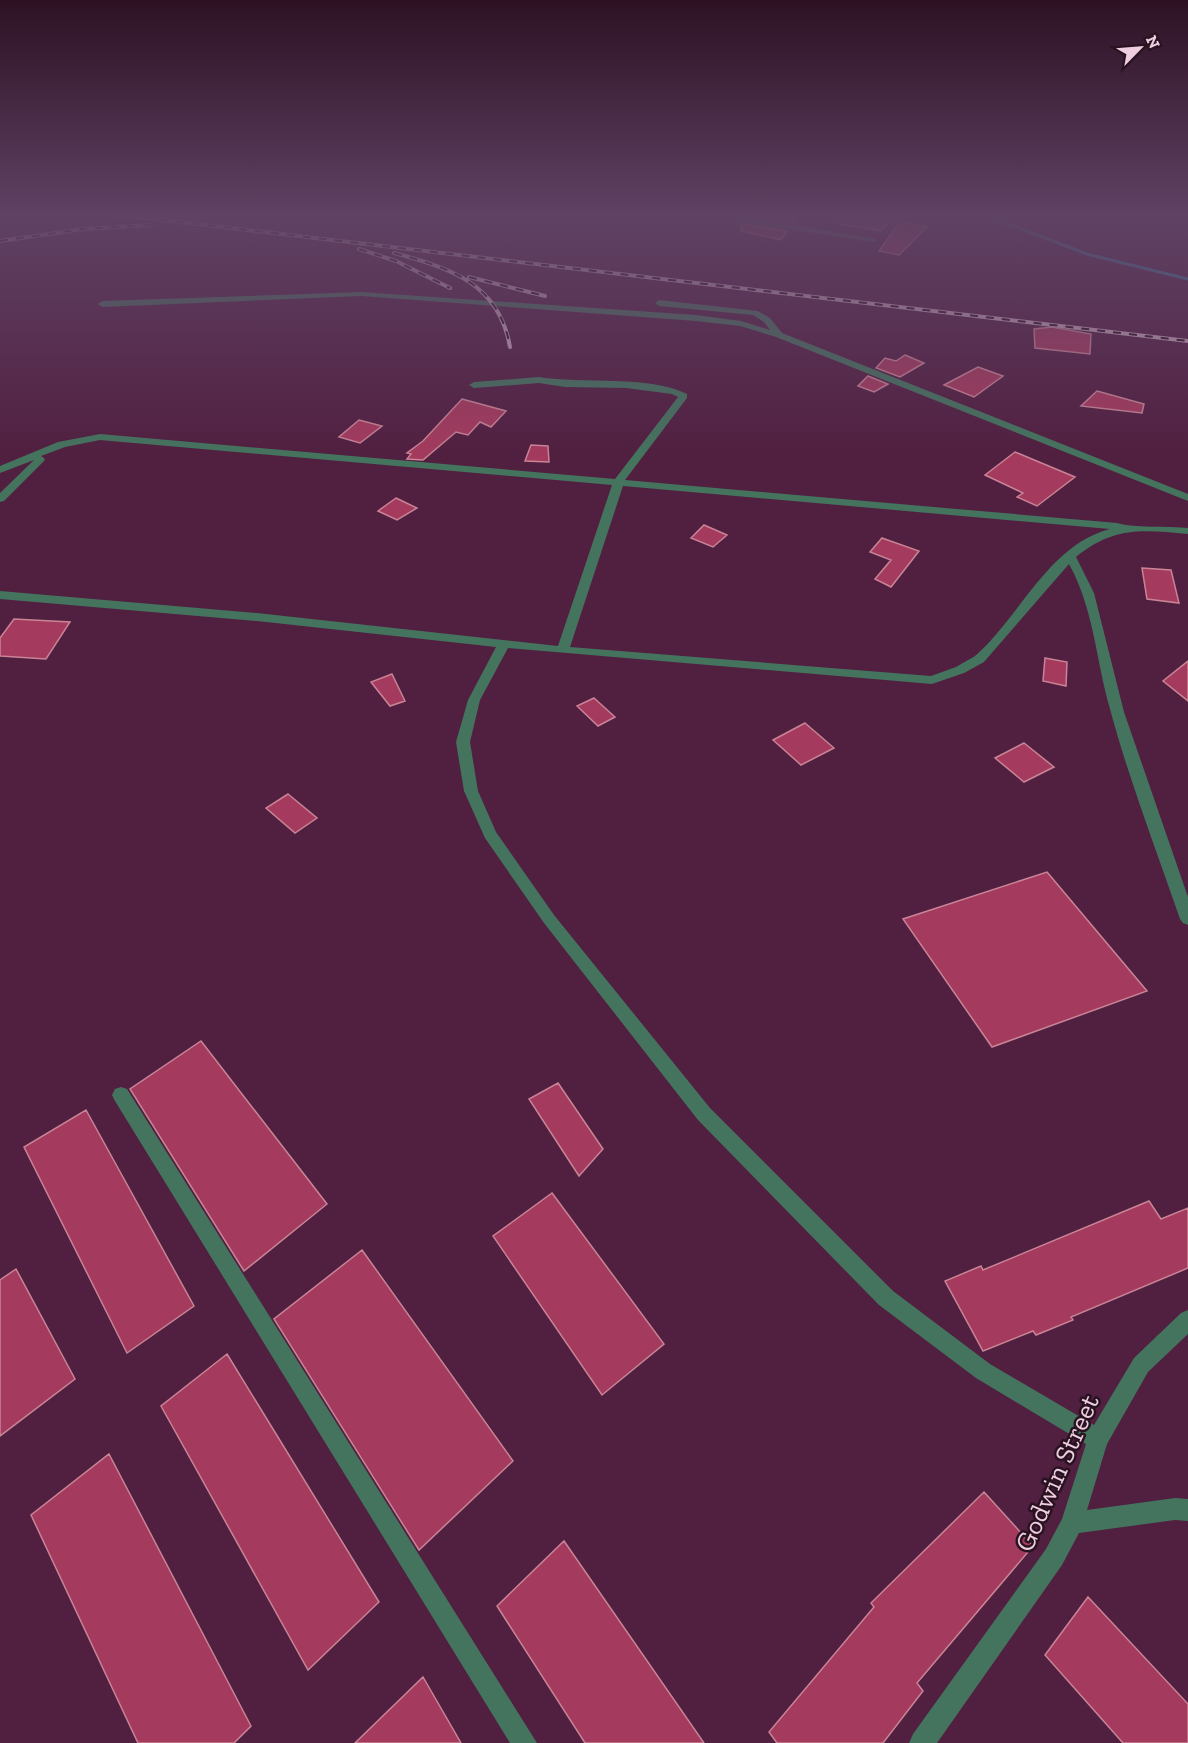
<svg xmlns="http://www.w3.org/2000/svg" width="1188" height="1743" viewBox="0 0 1188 1743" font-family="'Zilla Slab',serif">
  <rect width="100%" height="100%" fill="#511f40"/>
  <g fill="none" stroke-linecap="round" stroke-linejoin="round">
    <!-- stream -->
    <path stroke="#36859f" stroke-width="3" d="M982,214L1087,254L1188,279"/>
  </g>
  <!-- building -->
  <path fill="#a43a5d" stroke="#c98496" stroke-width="1.5" d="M743,214H798L793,223Z
    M835,214H898L880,231L834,223Z
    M900,221L927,227L899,255L879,251Z
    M742,224L787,231L781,240L741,231Z
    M1052,327L1091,334L1090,354L1035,348L1034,329Z
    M905,355L924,363L900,377L876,368L885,358L896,361Z
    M978,367L1003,376L974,397L944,385Z
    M868,376L888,384L874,392L858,386Z
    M1097,391L1144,404L1142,413L1081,406Z
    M462,399L506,411L491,427L480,422L468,435L456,432L423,460L407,459L411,454L407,453L423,441Z
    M359,420L382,426L360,443L339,437Z
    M531,445L548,446L549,462L525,461Z
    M1015,452L1075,477L1037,506L1017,497L1023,493L985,475Z
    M396,498L417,508L397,520L378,511Z
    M704,525L727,535L713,547L691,538Z
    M882,538L919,551L891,587L875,579L891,560L870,552Z
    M1142,568L1171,570L1179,603L1147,599Z
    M14,619L70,622L46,659L0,656V638Z
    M1045,658L1067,662L1066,686L1043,681Z
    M1188,661V701L1163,681Z
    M392,674L405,701L390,706L371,682Z
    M594,698L615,717L598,726L577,706Z
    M805,723L834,748L801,765L773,740Z
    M1024,743L1054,767L1024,782L995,758Z
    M288,794L317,818L295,833L266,808Z
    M1047,872L1147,991L992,1047L903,919Z
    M201,1041L327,1204L244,1271L130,1089Z
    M558,1083L603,1149L579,1176L529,1099Z
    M86,1110L194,1306L127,1353L24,1147Z
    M552,1193L664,1344L602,1395L493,1236Z
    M1149,1201L1161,1219L1188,1208V1268L1071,1317L1073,1320L1036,1335L1033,1331L983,1351L945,1281L981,1266L983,1270Z
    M362,1250L513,1461L419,1550L274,1319Z
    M16,1269L75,1379L0,1436V1280Z
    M227,1354L379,1602L308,1670L161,1406Z
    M109,1454L251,1726L234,1743H138L31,1515Z
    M984,1492L1033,1546L917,1683L923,1691L883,1743H777L769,1732L874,1607L871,1603Z
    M564,1541L704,1743H585L497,1606Z
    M1088,1597L1188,1704V1743H1123L1045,1655Z
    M423,1677L461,1743H355Z"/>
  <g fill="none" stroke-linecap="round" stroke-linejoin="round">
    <!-- minor -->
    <path fill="#44745e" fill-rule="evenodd" d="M725,214L873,238L877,240L873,242L734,221Z
      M361,292L696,315L741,321L770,330L764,322L753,315L659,306L655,303L659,300L758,311L770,318L782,333L1188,494V501L776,337L740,326L696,321L361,296L102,307L98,304L102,301Z
      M539,377C583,384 649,375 687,394V398L625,480L1117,523C1131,528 1170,526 1188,528V534C1143,530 1114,526 1076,557L1094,593L1124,712L1188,897V925L1183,923L1180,919C1156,849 1129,780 1110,709C1096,661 1094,609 1069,564L984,662L964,673L932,684L508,648L480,700L470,742L478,791L496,832L554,915L710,1108L893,1291L990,1364L1094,1425L1134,1358L1181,1313L1188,1310V1334L1148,1372L1107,1444L1087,1510L1175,1498L1188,1499V1521L1175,1520L1079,1533L1062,1565L937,1743H909L913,1734L1046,1549L1062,1519L1086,1444L976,1378L879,1305L698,1120L544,923L485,838L464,791L456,742L468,700L496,647L257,621L0,599V591L257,613L558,646L612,485L100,440L65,447L41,456L45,459L44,461L4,501L0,502V493L34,460L0,473V466L58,442L100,434L615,479L678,397L672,394L626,388L565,387L539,383L474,388L469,385L474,382ZM623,486L1110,529C1048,545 1020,617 975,656L956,667L931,676L570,647Z
      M121,1087L127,1089L537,1743H510L115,1101L112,1095L115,1089Z"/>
    <!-- rail casing -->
    <g stroke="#cda9be" stroke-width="4">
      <path id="rail" d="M112,214L1188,341
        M0,241L83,229L151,225
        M359,249L396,261L450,288
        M394,253C450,268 499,283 510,347
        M469,277L545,296"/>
    </g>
    <!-- rail -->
    <use href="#rail" stroke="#291321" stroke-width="2" stroke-dasharray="8" stroke-linecap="butt"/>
  </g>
  <!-- sky -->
  <linearGradient id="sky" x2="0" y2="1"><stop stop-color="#2d1123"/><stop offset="0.47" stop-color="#5f4264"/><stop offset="1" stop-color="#5f4264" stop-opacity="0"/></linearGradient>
  <rect width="1188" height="458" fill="url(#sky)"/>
  <g text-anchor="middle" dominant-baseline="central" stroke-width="5" stroke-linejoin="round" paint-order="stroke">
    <!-- near-street labels -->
    <g font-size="27" fill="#eecee0" stroke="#291321">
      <text transform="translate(1057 1473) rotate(-66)">Godwin Street</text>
    </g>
  </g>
  <!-- north arrow -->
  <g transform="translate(1140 48) rotate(65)" stroke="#291321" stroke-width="4.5" paint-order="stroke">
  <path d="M0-4.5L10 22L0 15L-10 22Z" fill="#eecee0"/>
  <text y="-9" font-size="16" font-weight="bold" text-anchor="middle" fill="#eecee0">N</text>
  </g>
</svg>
